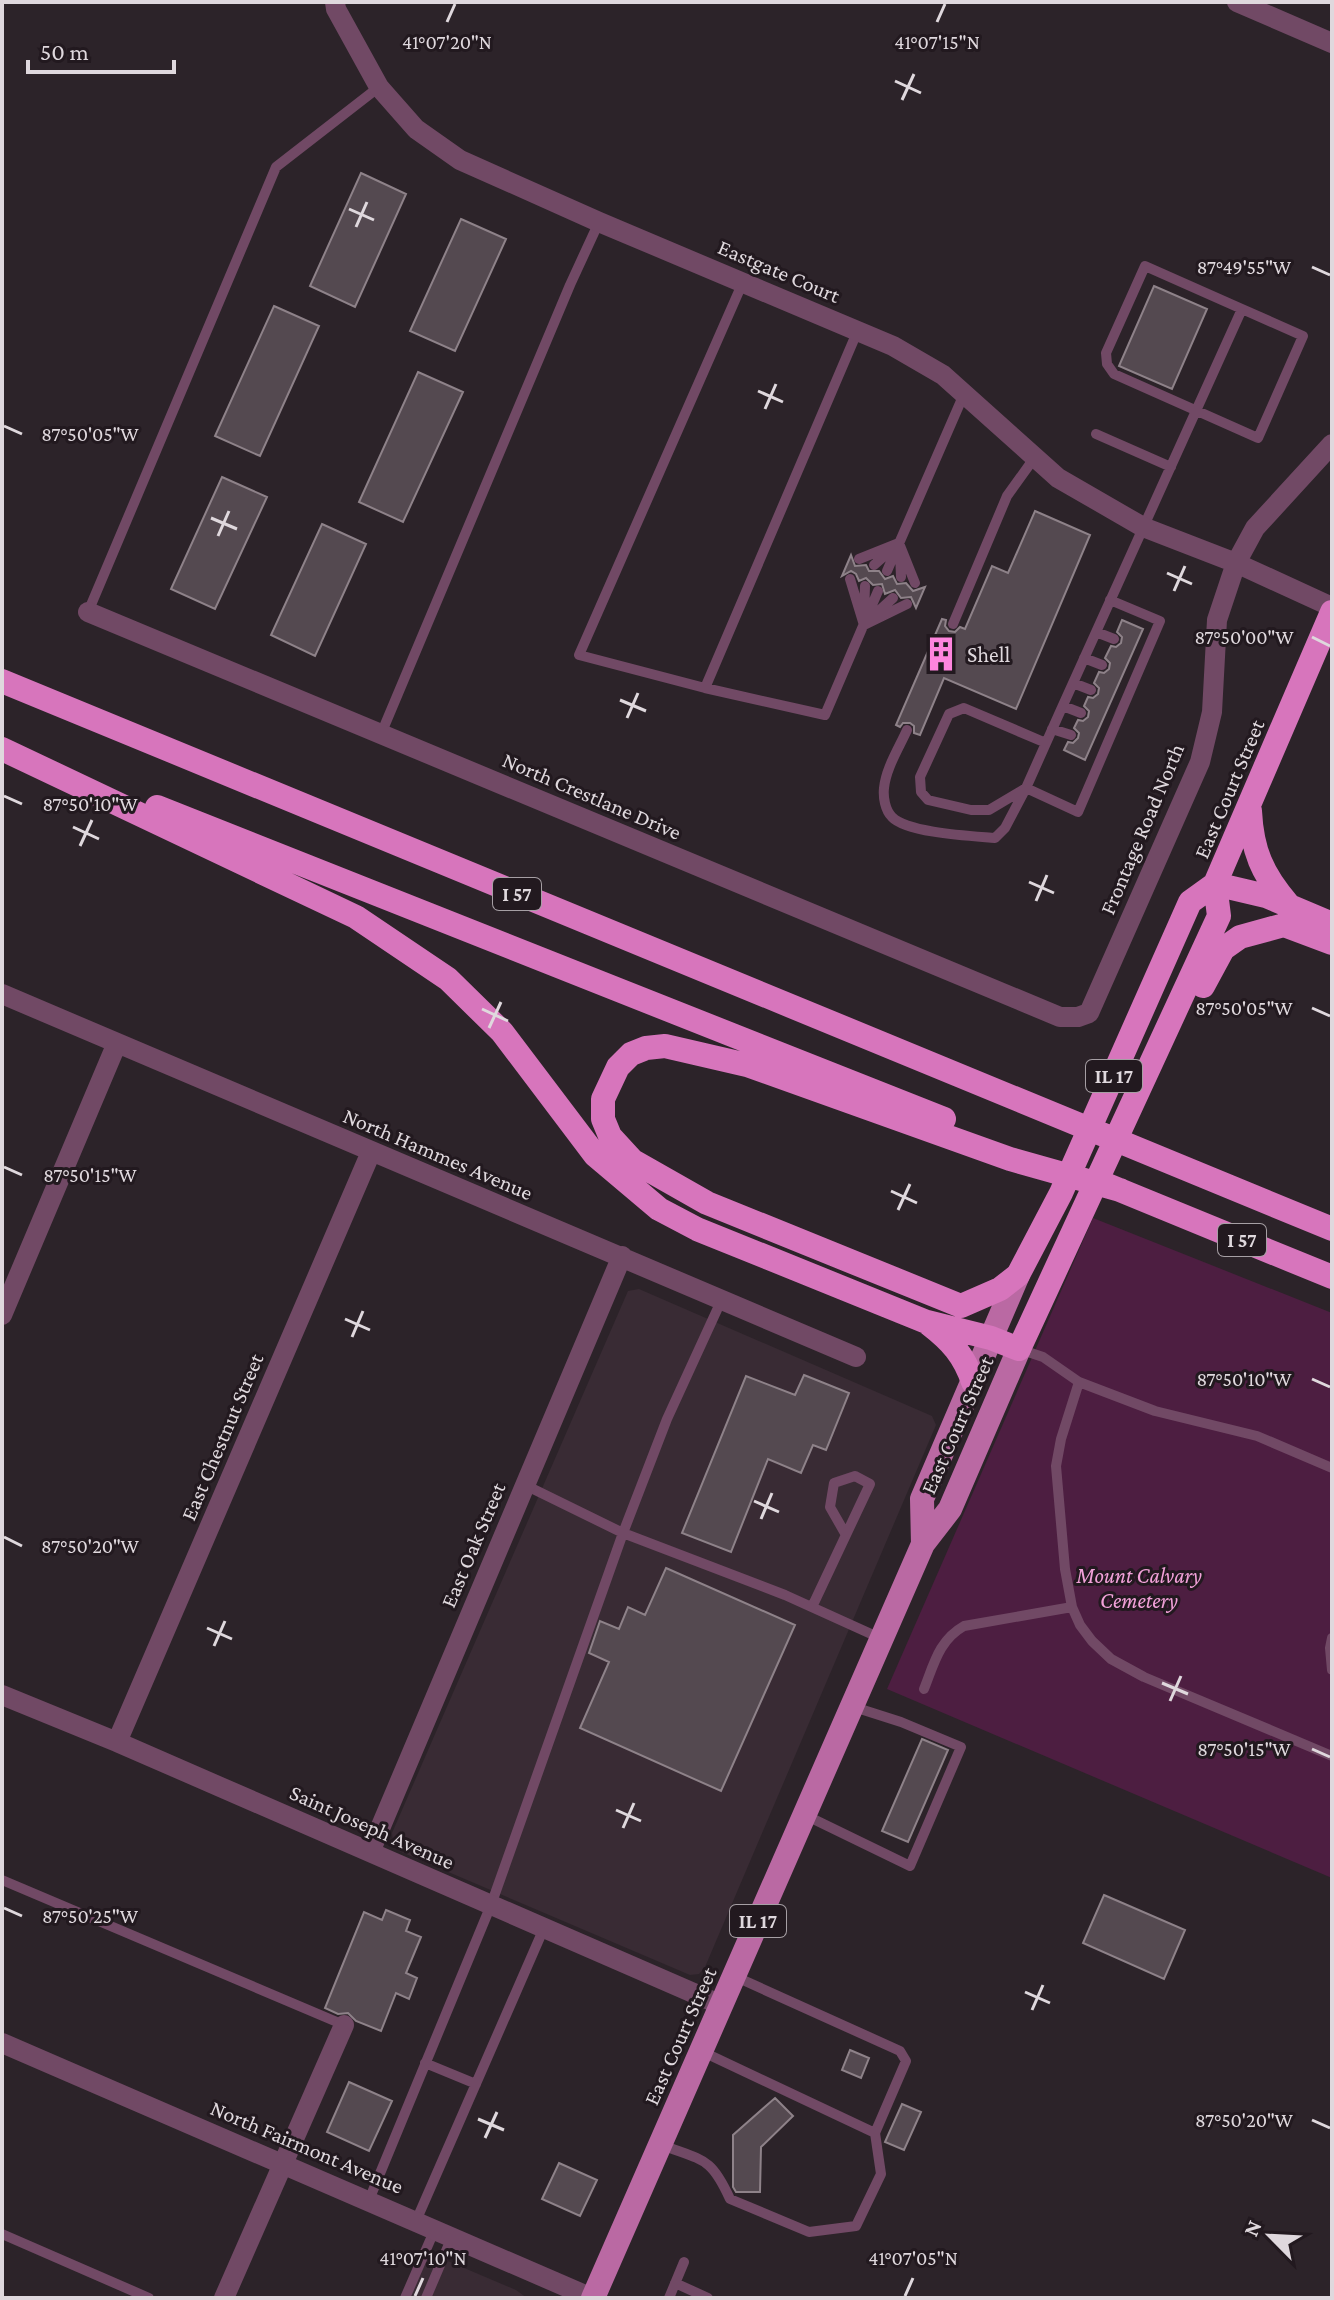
<svg xmlns="http://www.w3.org/2000/svg" width="1334" height="2300" viewBox="0 0 1334 2300" font-family="'Crimson Pro',serif">
  <rect width="100%" height="100%" fill="#2c2329"/>
  <!-- built -->
  <path fill="#392b34" d="M639,1289L932,1416L936,1425L705,1967L699,1974L690,1975L399,1851L393,1842L392,1833L628,1291Z
    M429,2253L516,2290L527,2298H410Z"/>
  <!-- green -->
  <path fill="#4d1e41" d="M1093,1218L1332,1313V1878L887,1689Z"/>
  <!-- building -->
  <path fill="#544950" stroke="#8e8289" stroke-width="2" d="M361,173L406,194L355,307L310,286Z
    M461,219L506,239L455,351L410,331Z
    M1154,286L1207,309L1172,389L1119,366Z
    M274,306L319,326L260,456L215,436Z
    M418,372L463,392L403,522L359,502Z
    M222,477L267,497L215,609L171,589Z
    M1035,511L1090,535L1016,709L944,678L920,735L914,733V726L910,723H903L900,727L896,725L942,619L946,620L945,626L949,631L955,632L960,627L965,629L992,566L1008,573Z
    M322,524L366,544L315,656L271,635Z
    M851,555L855,566L866,565L869,571H879L885,579L893,576L897,584L906,583L913,591L925,587L916,608L911,597L901,598L895,590L885,594L882,584L873,585L866,578L859,581L856,574L851,571L842,576Z
    M1122,620L1143,629L1085,760L1064,750L1068,742L1073,743L1078,738L1079,733L1074,728L1078,720L1083,721L1088,717L1089,711L1084,706L1088,697L1093,698L1098,694L1099,688L1094,683L1099,672L1104,673L1109,669L1110,663L1105,658L1111,646L1116,647L1121,643L1122,637L1117,632Z
    M804,1375L849,1393L826,1450L813,1445L801,1473L768,1459L731,1552L682,1533L746,1376L795,1395Z
    M666,1568L795,1625L721,1791L580,1728L609,1662L589,1653L600,1621L619,1629L628,1607L645,1615Z
    M922,1739L948,1750L908,1842L882,1831Z
    M1104,1895L1185,1930L1164,1979L1083,1943Z
    M386,1910L410,1920L406,1931L421,1937L406,1973L417,1978L409,1999L396,1993L381,2031L356,2021L348,2013L338,2014L325,2008L364,1912L382,1920Z
    M850,2050L869,2058L861,2078L842,2070Z
    M349,2082L392,2101L369,2151L327,2132Z
    M775,2098L793,2116L761,2147L760,2192H736L733,2187V2135Z
    M902,2104L921,2112L904,2150L885,2142Z
    M559,2163L597,2180L580,2216L542,2199Z"/>
  <g fill="none" stroke-linecap="round" stroke-linejoin="round">
    <!-- lane -->
    <path stroke="#714965" stroke-width="10" d="M743,282L579,655L705,688L858,330
      M1096,434L1171,467
      M899,543L915,583
      M900,553L901,577
      M859,559L899,543
      M874,565L891,550
      M887,571L964,394
      M850,579L864,625
      M1110,600L1160,621L1078,812L1026,788C1097,628 1170,469 1242,309L1145,266L1106,353L1107,364L1114,374L1258,438L1303,336L1242,309
      M88,612L276,167L379,87
      M864,615L865,586
      M871,618L893,598
      M953,624L1007,496L1035,457
      M864,625L907,604
      M1096,632L1114,639
      M1084,658L1102,665
      M1073,683L1091,690
      M705,688L825,715L878,591
      M1063,706L1081,713
      M1052,729L1071,735
      M907,730C899,748 886,768 884,788C883,797 885,810 892,817C907,833 972,836 995,838L1005,828L1025,790
      M381,734L570,285L599,222
      M1026,788L989,810H971L928,800L921,792L920,777L949,714L964,708L1046,743
      M722,1299L667,1419L623,1533L785,1595L880,1638
      M1019,1349L1043,1357L1079,1382L1155,1411L1257,1436L1332,1468
      M1079,1382L1061,1439L1056,1466L1065,1569L1072,1607L1080,1625L1092,1641L1111,1659L1144,1677L1332,1756
      M812,1607L870,1484L855,1476L834,1483L830,1507L846,1535
      M1332,1638L1330,1648L1332,1670
      M924,1689C934,1664 939,1640 964,1626L1072,1607
      M805,1815L910,1866L961,1747L901,1722L854,1707
      M2,1880L344,2025
      M734,1976L900,2051L906,2061L875,2133
      M425,2063L476,2084
      M662,2145C704,2161 711,2157 730,2199L809,2232L856,2226L881,2174L875,2133L701,2051
      M369,2200L491,1905L623,1533L525,1485
      M416,2221L544,1928
      M2,2234L149,2298
      M675,2283L708,2298
      M405,2298L435,2229
      M426,2298L452,2237
      M669,2298L684,2262"/>
    <!-- street -->
    <path stroke="#714965" stroke-width="20" d="M335,2L336,9L379,87L416,129L460,160L599,222L893,346L943,375L1058,478L1143,527L1236,563L1332,607
      M1237,2L1332,43
      M88,612L1060,1017H1078L1089,1013L1200,762L1212,712L1217,620L1236,563L1255,528L1332,444
      M2,994L856,1357
      M2,1315L117,1043
      M2,1695L117,1742L721,2005
      M117,1742L371,1152
      M370,1852L622,1256
      M2,2043L592,2298
      M224,2298L344,2025"/>
    <!-- primary -->
    <path stroke="#ba69a3" stroke-width="24" d="M923,1544L922,1499L1018,1275
      M593,2298L923,1544L950,1509L1019,1349"/>
    <!-- highway -->
    <path stroke="#d775bc" stroke-width="24" d="M2,681L1332,1229
      M2,749L356,917L448,979L502,1032L595,1155L659,1209L697,1229L927,1322L991,1338L1019,1349L1219,916L1215,884L1332,612
      M157,807L944,1119
      M1250,811C1252,850 1262,874 1288,904
      M1203,986L1223,949L1240,937L1284,925L1332,943
      M1105,1184L1332,1277
      M1120,1190L1010,1159L747,1065L665,1046L646,1048L631,1054L618,1067L603,1099V1119L610,1136L633,1161L707,1203L961,1306L1000,1289L1018,1275L1061,1193L1190,902L1215,884L1266,896L1332,924
      M929,1324C951,1341 964,1355 973,1382"/>
  </g>
  <!-- ticks -->
  <path fill="none" stroke="#dfd8dd" stroke-width="3" d="M447,22L455,4M937,22L945,4M895,81L921,93M902,100L914,74M349,209L374,220M356,227L367,202M1312,267L1330,275M758,391L783,402M765,409L776,384M4,426L22,434M211,518L237,529M218,536L229,511M1167,573L1192,584M1174,591L1185,566M1312,637L1330,646M620,700L646,711M627,718L638,693M4,796L22,804M73,827L99,839M80,846L92,820M1029,882L1054,893M1036,901L1047,875M1312,1008L1330,1016M482,1009L508,1021M489,1028L501,1002M4,1167L22,1175M891,1191L917,1203M898,1210L910,1184M345,1319L370,1330M352,1337L363,1311M1312,1379L1330,1387M754,1501L779,1512M761,1519L772,1493M4,1537L22,1546M207,1628L232,1639M214,1646L225,1621M1162,1683L1188,1694M1170,1701L1181,1676M1312,1749L1330,1757M616,1810L641,1821M623,1828L634,1803M4,1908L22,1916M1025,1992L1050,2003M1032,2010L1043,1985M478,2119L504,2130M1312,2120L1330,2128M485,2138L497,2112M415,2296L423,2278M905,2296L913,2278"/>
  <!-- icons -->
  <defs>
    <g id="building-bare" transform="scale(2.76)"><path d="M-4-6H4V6H1V3H-1V6H-4ZM-2.5-4.3h1.7v1.8h-1.7ZM.8-4.3h1.7v1.8H.8ZM-2.5-1h1.7V.8h-1.7ZM.8-1h1.7V.8H.8Z" fill="#ff85de" stroke="#22191f" stroke-width="2.5" paint-order="stroke"/></g>
  </defs>
  <g fill-rule="evenodd">
    <use href="#building-bare" x="941" y="654"/>
  </g>
  <g text-anchor="middle" dominant-baseline="central" stroke-width="6" stroke-linejoin="round" paint-order="stroke">
    <!-- shield labels -->
    <g fill="#22191f" stroke="#a69fa4" stroke-width="2">
      <rect x="493" y="878" width="48" height="32" rx="6"/>
      <rect x="1086" y="1060" width="56" height="32" rx="6"/>
      <rect x="1218" y="1224" width="48" height="32" rx="6"/>
      <rect x="730" y="1905" width="56" height="32" rx="6"/>
    </g>
    <g font-size="20" font-weight="bold" fill="#dfd8dd">
      <text x="517" y="894">I 57</text>
      <text x="1114" y="1076">IL 17</text>
      <text x="1242" y="1240">I 57</text>
      <text x="758" y="1921">IL 17</text>
    </g>
    <!-- street labels -->
    <g font-size="22" fill="#dfd8dd" stroke="#22191f">
      <text transform="translate(779 271) rotate(23)">Eastgate Court</text>
      <text transform="translate(1229 789) rotate(-67)">East Court Street</text>
      <text transform="translate(592 796) rotate(23)">North Crestlane Drive</text>
      <text transform="translate(1142 829) rotate(-67)">Frontage Road North</text>
      <text transform="translate(438 1154) rotate(23)">North Hammes Avenue</text>
      <text transform="translate(957 1425) rotate(-66)">East Court Street</text>
      <text transform="translate(222 1437) rotate(-67)">East Chestnut Street</text>
      <text transform="translate(473 1545) rotate(-67)">East Oak Street</text>
      <text transform="translate(372 1827) rotate(24)">Saint Joseph Avenue</text>
      <text transform="translate(680 2036) rotate(-66)">East Court Street</text>
      <text transform="translate(307 2147) rotate(23)">North Fairmont Avenue</text>
    </g>
    <!-- poi labels -->
    <g font-size="22" fill="#dfd8dd" stroke="#22191f" text-anchor="start">
      <text x="967" y="654">Shell</text>
    </g>
    <!-- park labels -->
    <g font-size="22" font-style="italic" fill="#f2a1d9" stroke="#22191f">
      <text x="1139" y="1575">Mount Calvary<tspan x="1139" dy="25">Cemetery</tspan></text>
    </g>
  </g>
  <g font-size="20" text-anchor="middle" fill="#dfd8dd" stroke="#22191f" stroke-width="6" stroke-linejoin="round" paint-order="stroke">
    <text x="447" y="49">41°07'20"N</text>
    <text x="937" y="49">41°07'15"N</text>
    <text x="1244" y="274">87°49'55"W</text>
    <text x="90" y="441">87°50'05"W</text>
    <text x="1244" y="644">87°50'00"W</text>
    <text x="90" y="811">87°50'10"W</text>
    <text x="1244" y="1015">87°50'05"W</text>
    <text x="90" y="1182">87°50'15"W</text>
    <text x="1244" y="1386">87°50'10"W</text>
    <text x="90" y="1553">87°50'20"W</text>
    <text x="1244" y="1756">87°50'15"W</text>
    <text x="90" y="1923">87°50'25"W</text>
    <text x="1244" y="2127">87°50'20"W</text>
    <text x="423" y="2265">41°07'10"N</text>
    <text x="913" y="2265">41°07'05"N</text>
  </g>
  <!-- border -->
  <rect width="1334" height="2300" fill="none" stroke="#dfd8dd" stroke-width="8"/>
  <!-- north arrow -->
  <g transform="translate(1270 2236) rotate(294)" stroke="#22191f" stroke-width="6" paint-order="stroke">
  <path d="M0-6L14 30L0 20L-14 30Z" fill="#dfd8dd"/>
  <text y="-12" font-size="22" font-weight="bold" text-anchor="middle" fill="#dfd8dd">N</text>
  </g>
  <!-- scale -->
  <path d="M28 60v12h146v-12" fill="none" stroke="#dfd8dd" stroke-width="4"/>
  <text x="40" y="60" font-size="24" fill="#dfd8dd" stroke="#22191f" stroke-width="6" paint-order="stroke">50 m</text>
</svg>
